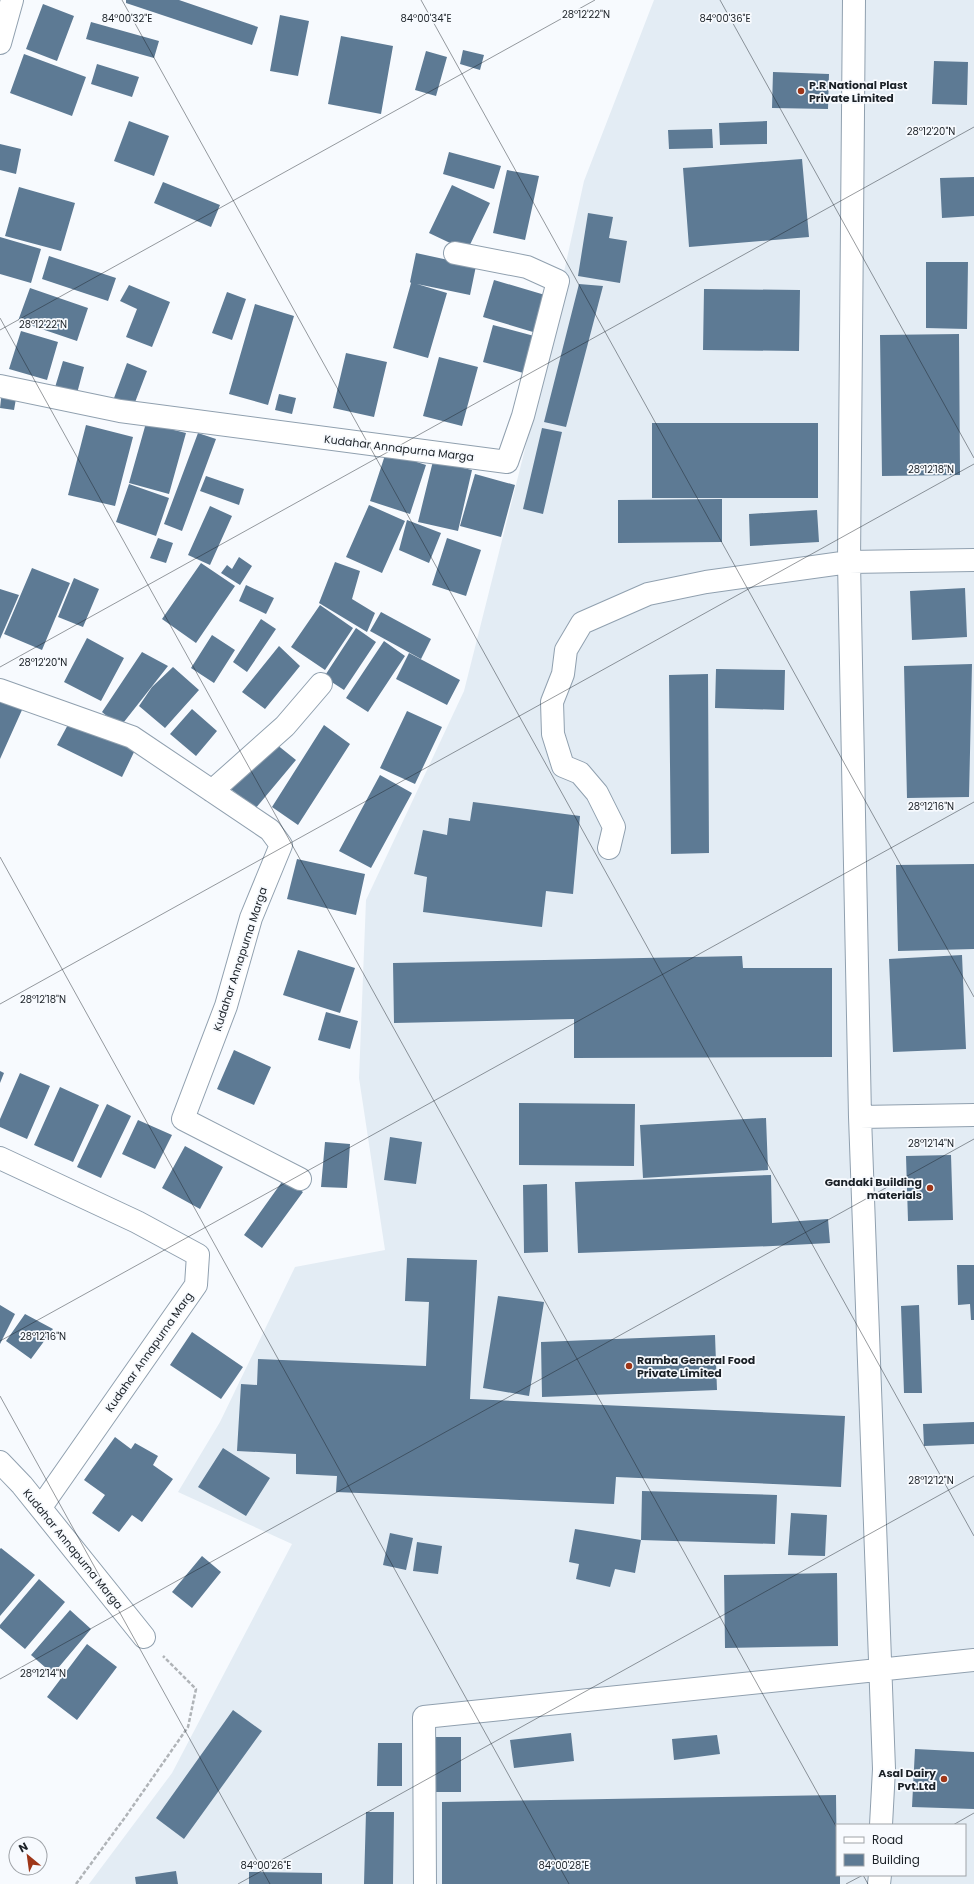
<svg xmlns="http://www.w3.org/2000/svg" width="974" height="1884" viewBox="0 0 974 1884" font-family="Poppins,sans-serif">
  <rect width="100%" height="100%" fill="#f7fafe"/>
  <!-- built -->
  <path fill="#e3ecf4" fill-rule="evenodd" d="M654,0H974V1884H89L172,1773L292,1544L178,1492L220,1422L295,1267L385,1250L359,1078L366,900L464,691L525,449L584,181ZM837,1825H965V1875H837Z"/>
  <!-- building -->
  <path fill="#5d7a94" d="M126,0H179L258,27L252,45L126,3Z
    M43,4L74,16L57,61L26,49Z
    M280,15L309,21L298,76L270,71Z
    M91,22L159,41L154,58L86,39Z
    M341,36L393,46L381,114L328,104Z
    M463,50L484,55L480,70L460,64Z
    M426,51L447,57L436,96L415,90Z
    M24,54L86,77L72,116L10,93Z
    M934,61L968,62L967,105L932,104Z
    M97,64L139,77L132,97L91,84Z
    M773,72L829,74L828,109L772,108Z
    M129,121L169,136L154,176L114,161Z
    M767,121V144L720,145L719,123Z
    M712,129L713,148L669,149L668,130Z
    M0,144L21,149L16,174L0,170Z
    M449,152L501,166L494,189L443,174Z
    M802,159L809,237L689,247L683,168Z
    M507,170L539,176L525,240L493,233Z
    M974,177V216L942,218L940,178Z
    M163,182L220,205L211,227L154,203Z
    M452,185L490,203L467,251L429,233Z
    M19,187L75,203L61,251L5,236Z
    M588,213L613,217L609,238L627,241L620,283L578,276Z
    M0,237L41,249L31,283L0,274Z
    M416,253L476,266L470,295L417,284L447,293L428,358L393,348L411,283L410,282Z
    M49,256L116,278L108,301L42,279Z
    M926,262H968L967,329L926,328Z
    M494,280L545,295L533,332L483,317Z
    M579,284L603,286L566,427L544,422Z
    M129,285L170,302L152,347L126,337L137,309L120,301Z
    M30,288L88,308L77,341L18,321Z
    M704,289L800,290L799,351L703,350Z
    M227,292L246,299L232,340L212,333Z
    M255,304L294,316L268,405L229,394Z
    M493,325L538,337L527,374L483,362Z
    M21,331L58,342L47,380L9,369Z
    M959,334L960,475L882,476L880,335Z
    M346,353L387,362L374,417L333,408Z
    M439,357L478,367L462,426L423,416Z
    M63,361L84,367L75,401L53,394Z
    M127,363L147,371L134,405L114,398Z
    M2,390L17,393L14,410L0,408Z
    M279,394L296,398L292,414L275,410Z
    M146,423L186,433L169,494L129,483Z
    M652,423H818V498H652Z
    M86,425L133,437L115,506L68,495Z
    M542,428L562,432L543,514L523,509Z
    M198,433L216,439L182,531L164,524Z
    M386,452L426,465L410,514L370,501Z
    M433,461L472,470L458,531L418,522Z
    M475,474L515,485L501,537L460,526Z
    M206,476L244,489L239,505L200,491Z
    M129,484L169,498L156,536L116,522Z
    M722,499V542L618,543V500Z
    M369,505L405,521L382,573L346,557Z
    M210,506L232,516L210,565L188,555Z
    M817,510L819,542L750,546L749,514Z
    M407,520L441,533L429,563L399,550Z
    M158,538L173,543L166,563L150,558Z
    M447,538L481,550L466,596L432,585Z
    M239,557L252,566L240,585L221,573L227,565L232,569Z
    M335,562L360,571L352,599L375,613L367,632L319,603Z
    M201,563L235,586L196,643L162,619Z
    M32,568L70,583L42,650L4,634Z
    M74,578L99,589L83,627L58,617Z
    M246,585L274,598L266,614L239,601Z
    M965,588L967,637L912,640L910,591Z
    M0,589L19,595L0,639Z
    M320,605L353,628L325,670L291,647Z
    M381,612L431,639L421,659L370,631Z
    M261,619L276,629L247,672L233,662Z
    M356,628L376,642L344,690L324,677Z
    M212,635L235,650L214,683L191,668Z
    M87,638L124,658L101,701L64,682Z
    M384,641L405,656L368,712L346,698Z
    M279,646L300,666L265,709L242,692Z
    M142,652L168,666L120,727L102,712Z
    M409,653L460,680L447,705L396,679Z
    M972,664L969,797L907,798L904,666Z
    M173,667L199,690L165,728L139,706L152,687Z
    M716,669L785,670L784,710L715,708Z
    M708,674L709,853L671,854L669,675Z
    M0,700L22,710L0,759Z
    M192,709L217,731L196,756L170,734Z
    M407,711L442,727L415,784L380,768Z
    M71,719L135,750L122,777L57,745Z
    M324,725L350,744L298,825L272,807Z
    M271,740L296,760L255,809L231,789Z
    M380,775L412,793L371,868L339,851Z
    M473,802L580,816L573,894L546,891L542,927L423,912L427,877L414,874L423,830L447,835L449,818L470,821Z
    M297,859L365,874L356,915L287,899Z
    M974,864V949L898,951L896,865Z
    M298,950L355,968L340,1013L283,995Z
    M962,955L966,1049L893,1052L889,959Z
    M742,956L743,968H832V1057L574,1058V1019L394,1023L393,963Z
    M326,1012L358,1021L350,1049L318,1040Z
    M234,1050L271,1067L254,1105L217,1089Z
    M0,1071L4,1073L0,1083Z
    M20,1073L50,1086L27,1139L0,1127V1119Z
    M60,1087L99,1105L73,1162L34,1145Z
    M519,1103L635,1104L634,1166L519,1165Z
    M107,1104L131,1116L101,1178L77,1167Z
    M766,1118L768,1170L643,1178L640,1125Z
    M138,1120L172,1135L155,1169L122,1154Z
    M390,1137L422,1142L416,1184L384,1180Z
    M325,1142L350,1144L347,1188L321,1187Z
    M185,1146L223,1167L200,1209L162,1188Z
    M951,1155L953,1220L908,1221L906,1156Z
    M771,1175L772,1223L828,1219L830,1243L773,1246L578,1253L575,1182Z
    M284,1179L303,1192L262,1248L244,1235Z
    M547,1184L548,1252L524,1253L523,1185Z
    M407,1258L477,1260L470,1399L845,1416L841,1487L616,1477L614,1504L336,1492L337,1476L296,1474V1454L237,1451L241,1384L257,1385L258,1359L426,1366L429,1302L405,1301Z
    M957,1265H974V1320H971L970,1304L958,1305Z
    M498,1296L544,1302L529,1396L483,1388Z
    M0,1305L15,1314L0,1344Z
    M919,1305L922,1393H904L901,1306Z
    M25,1314L53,1329L31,1359L6,1341Z
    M192,1332L243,1367L221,1399L170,1365Z
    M715,1335L717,1390L542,1397L541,1342Z
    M974,1422V1444L924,1446L923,1424Z
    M115,1437L131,1449L135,1443L158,1456L153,1465L173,1479L142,1522L132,1515L119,1532L92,1513L105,1495L84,1480Z
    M223,1448L270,1478L246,1516L198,1487Z
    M642,1491L777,1495L775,1544L641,1540Z
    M791,1513L827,1515L825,1556L788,1555Z
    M575,1529L641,1540L635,1573L615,1569L610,1587L576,1579L579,1564L569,1562Z
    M390,1533L413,1538L406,1570L383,1565Z
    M417,1542L442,1546L438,1574L413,1571Z
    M1,1548L35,1575L0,1616V1549Z
    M202,1556L221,1572L192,1608L172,1592Z
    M837,1573L838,1646L725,1648L724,1575Z
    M39,1579L65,1602L25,1649L0,1628V1625Z
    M70,1610L91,1629L53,1674L31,1655Z
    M87,1644L117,1667L77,1720L47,1697Z
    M233,1710L262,1731L184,1839L156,1818Z
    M571,1733L574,1761L514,1768L510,1740Z
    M717,1735L720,1754L674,1760L672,1739Z
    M436,1737H461V1792H436Z
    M378,1743H402V1786H377Z
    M915,1749L974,1752V1809L912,1807Z
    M836,1795L837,1875H840V1884H442V1802Z
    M366,1812H394L393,1884H364Z
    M176,1871L178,1884H136L135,1877Z
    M249,1872L322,1873V1884H249Z"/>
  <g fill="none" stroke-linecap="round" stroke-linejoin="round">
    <!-- minor casing -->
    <g stroke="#90a0af" stroke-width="24">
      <path id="minor" d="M854,0L849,562L860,1117L884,1769L881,1825
        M0,386L120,411L507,462L523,416L558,281L527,267L455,253
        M0,690L132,737L270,830L281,845L251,918L226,1006L183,1119L300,1179
        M212,791L285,726L321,684
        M609,848L614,827L597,793L580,773L563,766L553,734L552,702L563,674L566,650L582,623L648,594L706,582L849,562L974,560
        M860,1117L974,1115
        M0,1158L137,1222L198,1255L196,1285L41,1507
        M0,1462L22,1485L144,1637
        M425,1884L424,1717L974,1660
        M879,1884L880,1875"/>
    </g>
    <!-- major casing -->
    <g stroke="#90a0af" stroke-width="24">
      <path id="major" d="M0,43L12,0"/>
    </g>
    <!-- path -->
    <path stroke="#b0b4b8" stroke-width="2.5" stroke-dasharray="4 2" stroke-linecap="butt" d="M76,1884L126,1816L188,1727L196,1689L163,1656"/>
    <!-- minor -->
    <use href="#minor" stroke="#fff" stroke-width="22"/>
    <!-- major -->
    <use href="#major" stroke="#fff" stroke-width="22"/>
  </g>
  <!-- ticks -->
  <path fill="none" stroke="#1b2127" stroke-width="1" stroke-opacity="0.45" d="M122,0L974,1536M421,0L974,997M720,0L974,458M0,318L837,1828M0,330L595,0M0,667L974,127M0,857L569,1884M0,1004L974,464M0,1341L974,802M0,1396L270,1884M0,1679L974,1139M953,1825L974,1813M863,1875L868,1884M238,1884L974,1476M846,1884L863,1875"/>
  <!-- markers -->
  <g fill="#9e3618" stroke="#f7fafe" stroke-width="1.5">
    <circle cx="801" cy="91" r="4"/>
    <circle cx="930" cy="1188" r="4"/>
    <circle cx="629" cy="1366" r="4"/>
    <circle cx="944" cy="1779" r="4"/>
  </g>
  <g text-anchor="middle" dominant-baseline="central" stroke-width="3.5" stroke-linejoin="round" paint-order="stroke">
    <!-- poi labels -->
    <g font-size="11" font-weight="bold" fill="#1b2127" stroke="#f7fafe" text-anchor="start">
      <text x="809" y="85">P.R National Plast<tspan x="809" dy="13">Private Limited</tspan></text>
      <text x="922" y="1182" text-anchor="end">Gandaki Building<tspan x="922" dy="13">materials</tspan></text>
      <text x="637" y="1360">Ramba General Food<tspan x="637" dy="13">Private Limited</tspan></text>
      <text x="936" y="1773" text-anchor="end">Asal Dairy<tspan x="936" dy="13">Pvt.Ltd</tspan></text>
    </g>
    <!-- street labels -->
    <g font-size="11" fill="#1b2127" stroke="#f7fafe">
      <text transform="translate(399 448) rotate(7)">Kudahar Annapurna Marga</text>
      <text transform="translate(240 959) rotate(-72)">Kudahar Annapurna Marga</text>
      <text transform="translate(149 1352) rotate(-55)">Kudahar Annapurna Marg</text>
      <text transform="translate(73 1549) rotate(51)">Kudahar Annapurna Marga</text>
    </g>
  </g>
  <g font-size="10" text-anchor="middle" fill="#1b2127" stroke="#f7fafe" stroke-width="3.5" stroke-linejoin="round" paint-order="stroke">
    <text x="586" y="18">28°12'22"N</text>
    <text x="127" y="22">84°00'32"E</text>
    <text x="426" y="22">84°00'34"E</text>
    <text x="725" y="22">84°00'36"E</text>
    <text x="931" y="135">28°12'20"N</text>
    <text x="43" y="328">28°12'22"N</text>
    <text x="931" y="473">28°12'18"N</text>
    <text x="43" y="666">28°12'20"N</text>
    <text x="931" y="810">28°12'16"N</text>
    <text x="43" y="1003">28°12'18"N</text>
    <text x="931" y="1147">28°12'14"N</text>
    <text x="43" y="1340">28°12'16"N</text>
    <text x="931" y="1484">28°12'12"N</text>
    <text x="43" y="1677">28°12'14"N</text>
    <text x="266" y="1869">84°00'26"E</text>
    <text x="564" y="1869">84°00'28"E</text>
  </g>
  <!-- legend -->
  <rect x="836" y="1824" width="130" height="52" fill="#f7fafe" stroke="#9fa3a8"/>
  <rect x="844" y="1837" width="20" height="6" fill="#ffffff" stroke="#9fa3a8"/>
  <text x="872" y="1844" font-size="12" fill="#1b2127">Road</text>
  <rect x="844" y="1854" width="20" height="12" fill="#5d7a94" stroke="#9fa3a8"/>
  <text x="872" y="1864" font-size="12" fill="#1b2127">Building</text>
  <!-- north arrow -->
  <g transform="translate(28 1856) rotate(331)"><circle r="19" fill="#f7fafe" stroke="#9fa3a8"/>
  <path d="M0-3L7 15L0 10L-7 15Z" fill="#9e3618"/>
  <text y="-6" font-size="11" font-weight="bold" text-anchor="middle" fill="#1b2127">N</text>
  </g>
</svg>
